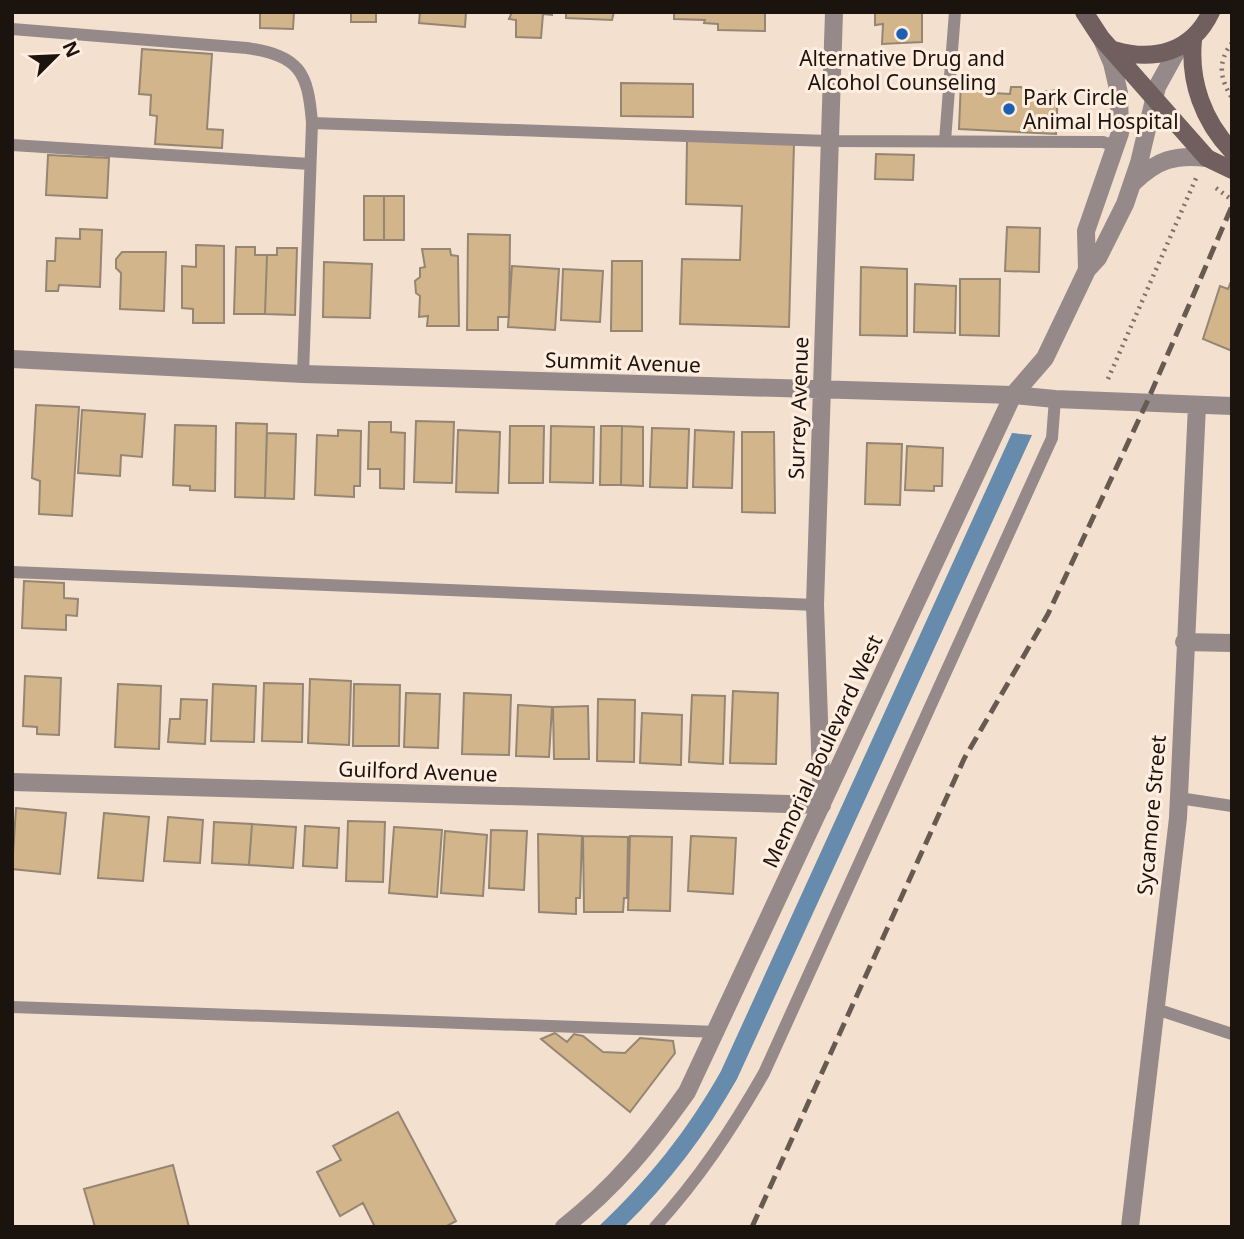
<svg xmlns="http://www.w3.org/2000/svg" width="1244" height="1239" viewBox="0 0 1244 1239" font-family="'Noto Sans',sans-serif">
  <rect width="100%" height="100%" fill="#f4e0cf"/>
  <!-- water -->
  <path fill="#668bac" d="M1012,433L1032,435L737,1079C706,1134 669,1183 624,1227H598C647,1181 688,1130 721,1071Z"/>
  <!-- building -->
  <path fill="#d3b58c" stroke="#948673" stroke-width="2" d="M260,12H294L293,29L260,28Z
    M351,12H376V22H351Z
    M420,12H466L465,27L419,23Z
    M512,12H552V15L543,14L541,38L516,37V20L509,19Z
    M566,12H614L612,20L566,18Z
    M674,12H765V31L718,30V24L704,23L705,20L674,19Z
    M875,12H922V42L882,44L883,24L875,25Z
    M142,49L212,54L207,129L223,130L222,148L155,144L157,116L150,115L151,95L139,94Z
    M961,81L994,82L993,93L1010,94L1011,87H1021L1028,94L1058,90L1056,134L959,129Z
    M621,83L693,84V117L621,116Z
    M687,140L794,143L789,327L680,324L682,259L740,260L742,206L686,204Z
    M876,154L914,155L913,180L875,179Z
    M48,155L109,158L107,198L46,195Z
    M364,196H384V240H364Z
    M384,196H404V240H384Z
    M1007,227L1040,228L1039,272L1005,271Z
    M80,229L102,230L100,287L59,285L58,291H46L47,261H55L56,238L80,239Z
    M468,234L510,235L509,317H498V330H467Z
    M196,245L224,246V323H193V309L182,308V266L196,267Z
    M236,247H255V255H267L265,314H234Z
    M277,248H297L295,315L265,314L267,255H277Z
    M422,249H450L451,255L458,256L459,326H427L428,316L419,317L420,296L416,293L415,281L420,277V268L425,267Z
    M122,252H166L164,311L120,309L121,273L116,268V259Z
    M612,261H642V331H611Z
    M324,262L372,264L370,318L323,317Z
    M512,266L559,269L555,330L508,327Z
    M861,267L907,269V336L860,335Z
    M563,269L603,271L600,322L561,320Z
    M960,279H1000L999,336L960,335Z
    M1232,279V351L1203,339L1220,286L1228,289Z
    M915,284L956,286L955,333L914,332Z
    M36,405L79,407L72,516L39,514L40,481L32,478Z
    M82,410L145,414L142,457L121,455L120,476L78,473Z
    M416,421L454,422L452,483L414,482Z
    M369,422H391V432L405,433L404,489L380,488V469H368Z
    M236,423L267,424L265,498L235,497Z
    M175,425L216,426L215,491L190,490V486L173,485Z
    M510,426H544L543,483H509Z
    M551,426L594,427L593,483L550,482Z
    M601,426H622L621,485H600Z
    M622,426L643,427V486L621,485Z
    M652,428L689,429L687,488L650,487Z
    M338,430L361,431L360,486H354V497L315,495L317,435L338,436Z
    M458,430L500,432L498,493L456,492Z
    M695,430L734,432L732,488L693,487Z
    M742,432H774L775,513L742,512Z
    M267,433L296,434L294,499L265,498Z
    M867,443L902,444L900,505L865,504Z
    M907,446L943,448L942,486H934V491L905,490Z
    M24,581L64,583V598L78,599L77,616L66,615V630L22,628Z
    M25,676L61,678L59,735L37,734V727L23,726Z
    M310,679L351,681L349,745L308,743Z
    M264,683L303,684L302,742L262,741Z
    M118,684L161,686L159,749L115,747Z
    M213,684L256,686L254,742L211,741Z
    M354,684L400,685L399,746H353Z
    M733,691L778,693L776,764L730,763Z
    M406,693L440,694L438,748L404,747Z
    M464,693L511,695L509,755L462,754Z
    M692,695L725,696L723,764L689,762Z
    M181,699L207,700L205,744L168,742L170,719H180Z
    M598,699L635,700L634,762L597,761Z
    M518,705L552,707L549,757L516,756Z
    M588,706L589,759H554L553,707Z
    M642,713L682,715L681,765L640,763Z
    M16,808L66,813L60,874L12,869Z
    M104,813L149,817L143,881L98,878Z
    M168,817L203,820L200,863L164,861Z
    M348,821L385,822L383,882L346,881Z
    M214,822L252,824L249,865L212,863Z
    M252,824L296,827L293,868L249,865Z
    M305,826L339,828L337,868L303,866Z
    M394,827L442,830L437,897L389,893Z
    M491,830L527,831L524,890L489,888Z
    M445,831L487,835L483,896L441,893Z
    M538,834L582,836L580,898H576V914L539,912Z
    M583,836L628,837L627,898H624L623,912H584Z
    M630,836L672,837L670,911L628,910Z
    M691,836L736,838L733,894L688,891Z
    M555,1033L567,1042L574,1034L583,1036L603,1052L625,1053L640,1038L673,1041L675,1053L630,1112L541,1039Z
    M398,1112L456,1221L445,1227H375L363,1203L340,1216L317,1172L341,1160L333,1146Z
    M173,1165L189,1227H95L84,1189Z"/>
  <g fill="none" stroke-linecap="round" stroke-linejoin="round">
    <!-- path -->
    <path stroke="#7e7166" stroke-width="4.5" stroke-dasharray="2 5" stroke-linecap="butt" d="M1232,43C1217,62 1220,79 1232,98
      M1216,188L1232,200
      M1108,379L1197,176"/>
    <!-- service -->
    <path stroke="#958989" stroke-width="12" d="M12,29L247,48C300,56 308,72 312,123L303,374
      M312,123L829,141L1103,142L1116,146
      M945,141L955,12
      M12,145L310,164
      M12,572L815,605
      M1179,798L1232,806
      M12,1007L718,1032
      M1153,1008L1232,1034
      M655,1227C699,1179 732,1129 764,1073L1052,438L1055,399"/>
    <!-- minor -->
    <path stroke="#958989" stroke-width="18" d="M12,359L303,374L1013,395L1055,399L1232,406
      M1184,642L1232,643
      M12,782L822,805L815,605L834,12
      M1130,1227L1178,818L1197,405"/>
    <!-- tertiary -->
    <path stroke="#958989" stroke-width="18" d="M1134,182C1157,160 1175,154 1207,158
      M1087,270L1086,231L1120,133L1119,93L1112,63L1103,42
      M564,1227C615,1187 650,1144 687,1092L1013,395L1045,358L1087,270L1098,258L1125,204L1139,163L1157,87L1178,49"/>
    <!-- secondary -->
    <path stroke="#705f5e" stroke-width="18" d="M1084,12L1101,38L1207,158L1232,170
      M1193,40C1189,81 1203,121 1232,151
      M1114,50C1154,62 1192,52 1211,12"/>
    <!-- rail -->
    <path stroke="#675b51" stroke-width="5" stroke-dasharray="14 7" stroke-linecap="butt" d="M752,1227L964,759L1048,614L1147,402L1232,206"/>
  </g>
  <!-- markers -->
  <g fill="#1c60b1" stroke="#ffeee0" stroke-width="2.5">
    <circle cx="902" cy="34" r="7"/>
    <circle cx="1009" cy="109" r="7"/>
  </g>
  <g text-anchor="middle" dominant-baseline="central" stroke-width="6" stroke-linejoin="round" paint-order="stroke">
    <!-- poi labels -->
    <g font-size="21" fill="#1b140e" stroke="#ffeee0">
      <text x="902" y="58">Alternative Drug and<tspan x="902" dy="24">Alcohol Counseling</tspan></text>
      <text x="1023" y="97" text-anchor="start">Park Circle<tspan x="1023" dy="24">Animal Hospital</tspan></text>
    </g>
    <!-- street labels -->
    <g font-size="21" fill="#1b140e" stroke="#ffeee0">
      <text transform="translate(623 362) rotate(2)">Summit Avenue</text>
      <text transform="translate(798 408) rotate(-88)">Surrey Avenue</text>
      <text transform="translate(822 751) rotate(-65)">Memorial Boulevard West</text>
      <text transform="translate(418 771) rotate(2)">Guilford Avenue</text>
      <text transform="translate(1151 815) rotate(-85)">Sycamore Street</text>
    </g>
  </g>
  <!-- border -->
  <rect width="1244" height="1239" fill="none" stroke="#1b140e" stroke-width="28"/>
  <!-- north arrow -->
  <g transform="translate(56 56) rotate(66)" stroke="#ffeee0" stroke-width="5" paint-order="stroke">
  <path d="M0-5L12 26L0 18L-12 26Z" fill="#1b140e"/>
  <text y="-10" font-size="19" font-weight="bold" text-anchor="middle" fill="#1b140e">N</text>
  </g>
</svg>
